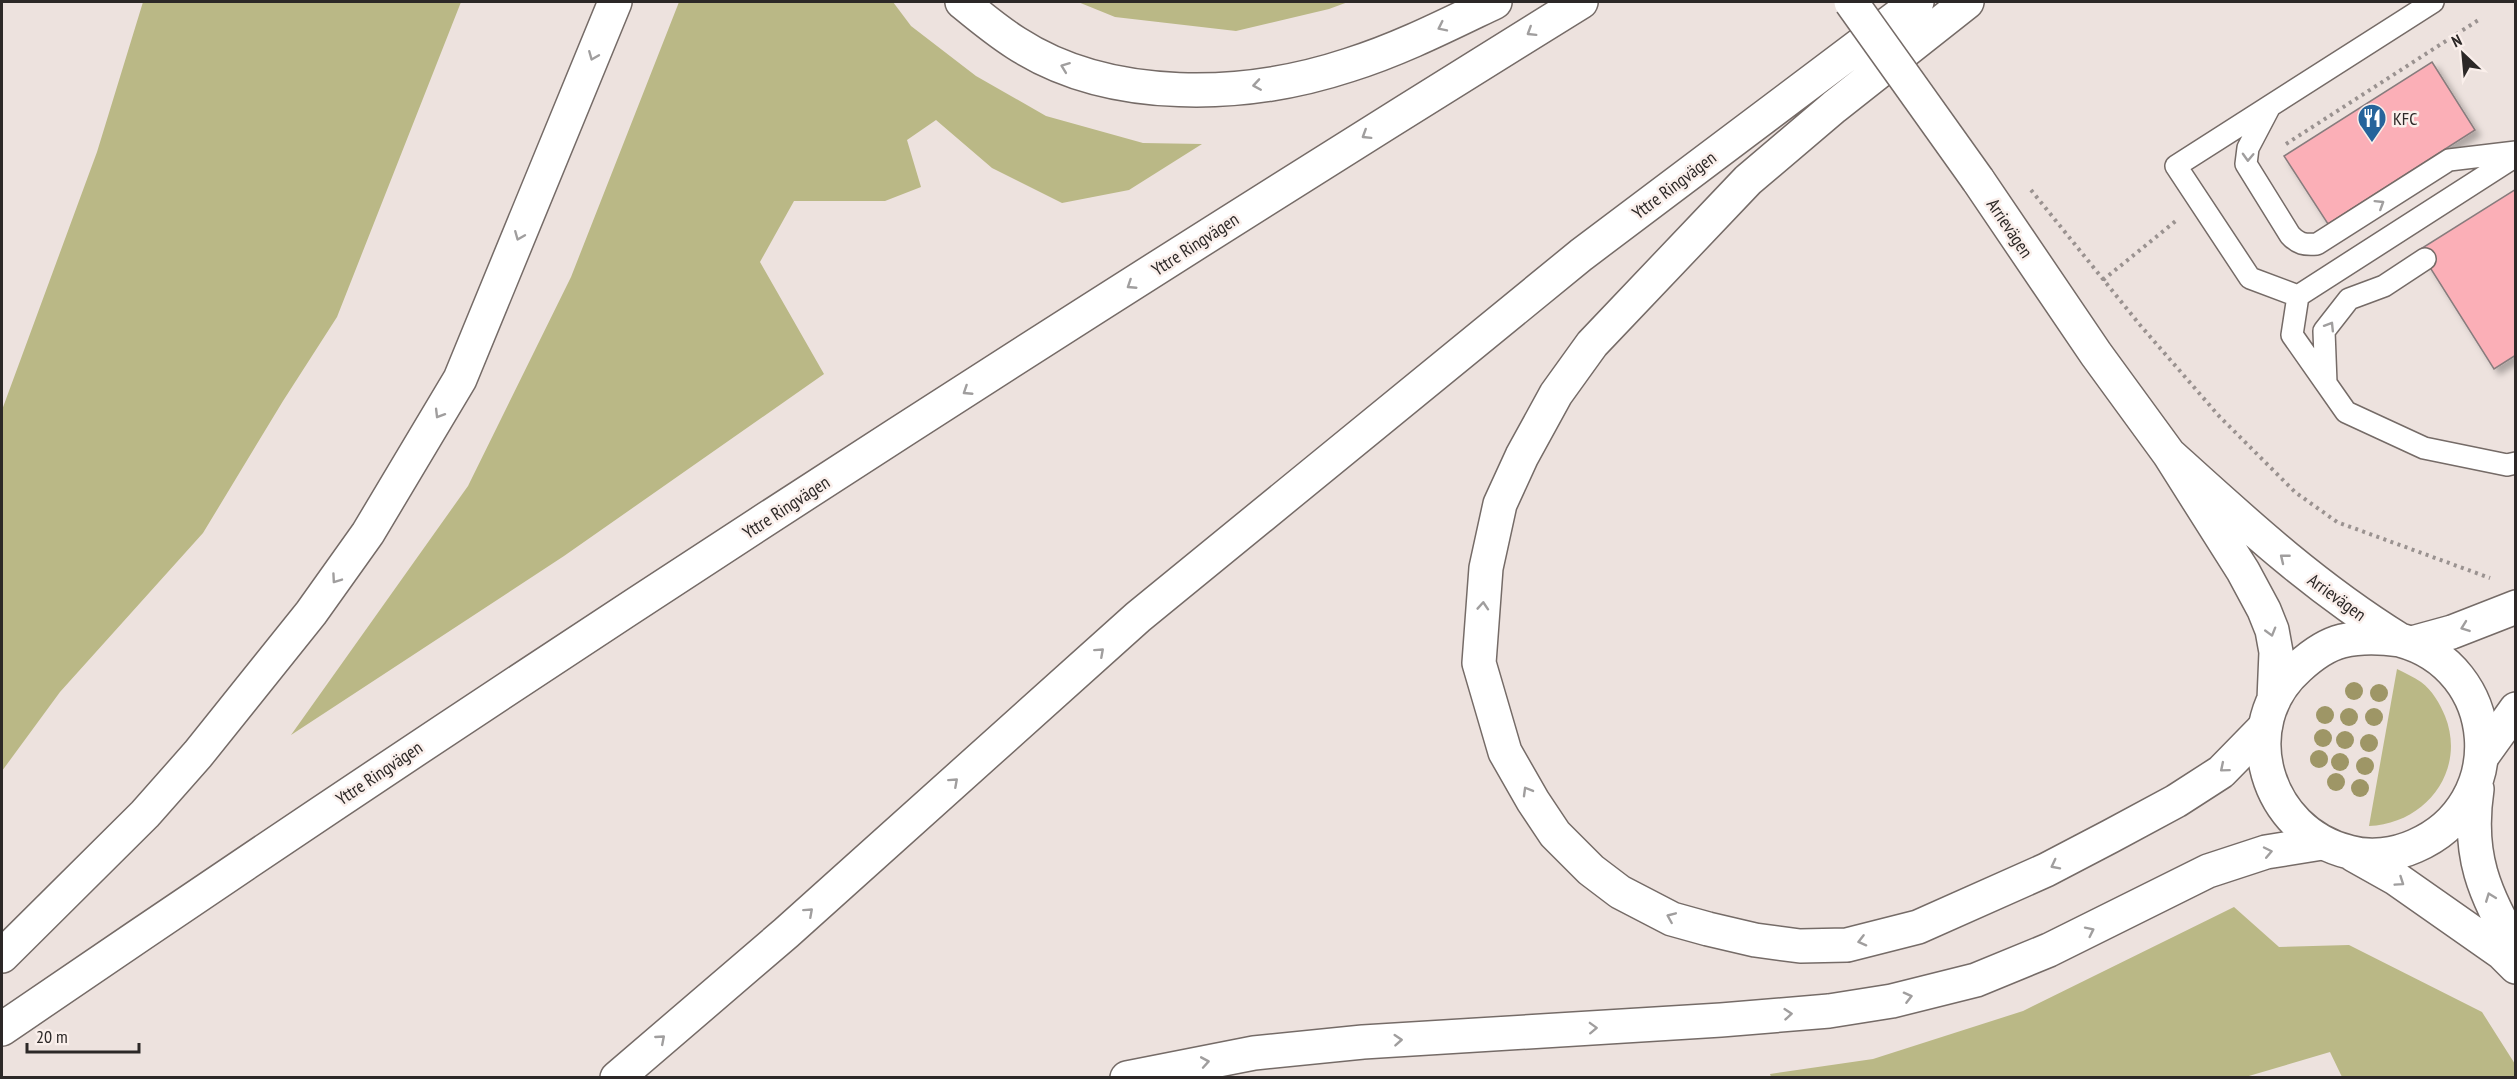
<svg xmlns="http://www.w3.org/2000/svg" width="2517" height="1079" viewBox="0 0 2517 1079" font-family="'PT Sans Narrow',sans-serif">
  <defs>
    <filter id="shadow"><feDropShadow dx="5.5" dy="5.5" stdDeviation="3" flood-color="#0004"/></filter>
  </defs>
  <rect width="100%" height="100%" fill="#ede2de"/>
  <!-- green -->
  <path fill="#bab886" d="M143,2H461L337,317L283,401L203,533L60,692L2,771V410L97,152Z
    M679,2H893L911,26L976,76L1046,116L1143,143L1202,144L1129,190L1062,203L992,168L936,120L907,140L921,187L885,201H794L760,262L824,374L564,556L291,735L468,486L571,277Z
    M1078,2H1348L1329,9L1236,31L1115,17Z
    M2397,669C2405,673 2414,677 2421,682C2432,690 2440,704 2445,716C2467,771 2425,824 2369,826Z
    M2234,907L2279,947L2349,945L2482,1012L2515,1064V1077H2342L2330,1052L2242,1078L1771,1077L1770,1074L1873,1059L2023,1011Z"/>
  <!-- building -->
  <path fill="#fbafb7" stroke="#877c7d" stroke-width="1.5" filter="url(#shadow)" d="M2432,62L2475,130L2328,224L2284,156Z
    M2516,189V355L2494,369L2419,250Z"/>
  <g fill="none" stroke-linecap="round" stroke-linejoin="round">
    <!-- lane casing -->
    <g stroke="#756b67" stroke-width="24">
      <path id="lane" d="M2433,2L2176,166L2250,278L2298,296L2516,156
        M2269,108L2248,148L2246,164L2290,235C2298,244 2304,245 2317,244L2449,160L2516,152
        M2298,296L2292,335L2346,412L2424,448L2507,465L2516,463
        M2326,383L2324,331L2349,299L2384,286L2425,259"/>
    </g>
    <!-- street casing -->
    <g stroke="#756b67" stroke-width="36">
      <path id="street" d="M2412,643L2452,632L2516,607
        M2483,755L2516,709"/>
    </g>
    <!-- secondary casing -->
    <g stroke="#756b67" stroke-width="36">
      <path id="secondary" d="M1978,180L2096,354L2169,454L2243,571L2264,610L2272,630L2276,652L2274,700
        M2169,454C2244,522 2313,586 2400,640C2501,667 2511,805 2415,846C2395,855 2370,858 2349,852C2266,832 2233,725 2299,667C2311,656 2326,645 2342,641C2362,636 2380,637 2400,640
        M2477,789C2467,856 2484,892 2516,949
        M2354,855L2395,878L2502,953L2516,967"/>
    </g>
    <!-- highway casing -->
    <g stroke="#756b67" stroke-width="36">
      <path id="highway" d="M962,2C979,16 997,31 1016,43C1110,104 1246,99 1349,65C1400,49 1447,25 1495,2
        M1967,2L1834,107L1748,180L1592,344L1556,394L1522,456L1500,504L1486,568L1479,663L1505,752L1533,801L1555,834L1591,870L1620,892L1672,919L1708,929L1755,940L1800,946L1847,945L1918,927L2046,870L2111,836L2176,801L2221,772L2265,727
        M2,956L145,814L198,754L311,613L368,533L460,379L615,2
        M2,1029C520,674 1047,333 1581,2
        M617,1078L786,933L1138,617L1581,255L1917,2
        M1127,1078L1254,1053L1363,1042L1721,1020L1829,1011L1892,1001L1976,980L2049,950L2208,871L2266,852L2322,843"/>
    </g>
    <!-- path -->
    <path stroke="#9a9290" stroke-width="4" stroke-dasharray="3 4.5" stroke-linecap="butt" d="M2286,144L2480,19
      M2031,190L2140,325L2219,416L2295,492L2337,522L2490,578
      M2103,280L2177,220"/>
    <!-- lane -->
    <use href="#lane" stroke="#fff" stroke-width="21"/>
    <!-- street -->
    <use href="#street" stroke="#fff" stroke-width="33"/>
    <!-- secondary -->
    <use href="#secondary" stroke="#fff" stroke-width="33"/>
    <!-- highway -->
    <use href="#highway" stroke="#fff" stroke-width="33"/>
    <!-- secondary-bridge casing -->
    <g stroke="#756b67" stroke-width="36" stroke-linecap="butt">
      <path id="secondary-bridge" d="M1851,2L1978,180"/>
    </g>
    <!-- secondary-bridge -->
    <use href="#secondary-bridge" stroke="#fff" stroke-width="33"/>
  </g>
  <!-- trees -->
  <g fill="#9e9666">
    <circle cx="2354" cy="691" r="9"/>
    <circle cx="2379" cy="693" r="9"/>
    <circle cx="2325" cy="715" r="9"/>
    <circle cx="2349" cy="717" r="9"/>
    <circle cx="2374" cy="717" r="9"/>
    <circle cx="2323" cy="738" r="9"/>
    <circle cx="2345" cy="740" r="9"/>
    <circle cx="2369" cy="743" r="9"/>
    <circle cx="2319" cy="759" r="9"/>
    <circle cx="2340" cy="762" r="9"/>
    <circle cx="2365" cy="766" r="9"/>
    <circle cx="2336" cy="782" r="9"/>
    <circle cx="2360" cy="788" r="9"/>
  </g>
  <!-- one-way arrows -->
  <defs><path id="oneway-chevron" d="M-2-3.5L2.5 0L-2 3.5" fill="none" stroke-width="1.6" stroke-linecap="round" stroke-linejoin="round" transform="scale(1.5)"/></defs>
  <g stroke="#a09e9e">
    <use href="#oneway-chevron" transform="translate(1442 27) rotate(154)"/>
    <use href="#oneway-chevron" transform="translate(1531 32) rotate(148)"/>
    <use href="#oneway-chevron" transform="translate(593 56) rotate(112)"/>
    <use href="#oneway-chevron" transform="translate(1065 67) rotate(-159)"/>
    <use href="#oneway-chevron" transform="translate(1257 85) rotate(171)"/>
    <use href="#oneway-chevron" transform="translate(1366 135) rotate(148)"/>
    <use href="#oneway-chevron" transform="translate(2248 157) rotate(92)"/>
    <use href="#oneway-chevron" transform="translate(2380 204) rotate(-32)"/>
    <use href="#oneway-chevron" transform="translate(519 236) rotate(112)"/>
    <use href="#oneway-chevron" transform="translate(1131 285) rotate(147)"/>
    <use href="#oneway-chevron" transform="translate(2330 326) rotate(-58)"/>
    <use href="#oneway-chevron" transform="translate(967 391) rotate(147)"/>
    <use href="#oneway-chevron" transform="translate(439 414) rotate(121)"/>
    <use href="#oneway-chevron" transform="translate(2284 558) rotate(-141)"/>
    <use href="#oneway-chevron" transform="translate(336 579) rotate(125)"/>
    <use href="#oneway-chevron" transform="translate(1483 606) rotate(-86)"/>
    <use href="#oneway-chevron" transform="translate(2465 627) rotate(160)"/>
    <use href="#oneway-chevron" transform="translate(2271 632) rotate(74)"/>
    <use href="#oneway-chevron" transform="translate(1100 652) rotate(-42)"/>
    <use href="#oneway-chevron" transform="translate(2224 768) rotate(140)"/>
    <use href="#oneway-chevron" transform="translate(954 782) rotate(-42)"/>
    <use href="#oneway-chevron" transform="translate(1527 791) rotate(-120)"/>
    <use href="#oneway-chevron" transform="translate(2268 852) rotate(-12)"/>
    <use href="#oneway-chevron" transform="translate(2055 865) rotate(153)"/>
    <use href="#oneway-chevron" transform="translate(2400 882) rotate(34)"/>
    <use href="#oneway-chevron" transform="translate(2490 897) rotate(-111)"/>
    <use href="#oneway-chevron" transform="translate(809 912) rotate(-42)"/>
    <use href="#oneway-chevron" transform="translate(1671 917) rotate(-157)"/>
    <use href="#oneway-chevron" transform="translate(2090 931) rotate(-26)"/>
    <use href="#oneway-chevron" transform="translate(1862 941) rotate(166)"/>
    <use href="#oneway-chevron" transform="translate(1908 997) rotate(-14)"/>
    <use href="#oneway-chevron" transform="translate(1788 1014) rotate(-5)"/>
    <use href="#oneway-chevron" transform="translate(1593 1028) rotate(-2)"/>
    <use href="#oneway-chevron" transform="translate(661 1039) rotate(-41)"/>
    <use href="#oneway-chevron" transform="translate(1398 1040) rotate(-4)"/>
    <use href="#oneway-chevron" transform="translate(1205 1062) rotate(-10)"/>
  </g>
  <!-- icons -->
  <defs>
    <g id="restaurant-pin" transform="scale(1.5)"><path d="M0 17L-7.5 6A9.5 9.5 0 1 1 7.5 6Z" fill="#26649b" stroke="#faefeb"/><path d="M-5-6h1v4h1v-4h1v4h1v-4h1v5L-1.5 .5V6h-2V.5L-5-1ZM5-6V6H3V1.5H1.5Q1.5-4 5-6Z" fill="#fff"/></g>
  </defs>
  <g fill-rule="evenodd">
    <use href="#restaurant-pin" x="2372" y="118"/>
  </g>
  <g text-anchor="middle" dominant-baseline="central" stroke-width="5" stroke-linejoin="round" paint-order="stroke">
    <!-- poi labels -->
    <g font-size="18" fill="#2c2827" stroke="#faefeb" text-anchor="start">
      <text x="2393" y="118">KFC</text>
    </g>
    <!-- street labels -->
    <g font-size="18" fill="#2c2827" stroke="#faefeb">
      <text transform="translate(1674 185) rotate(-37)">Yttre Ringvägen</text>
      <text transform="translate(2010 228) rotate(56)">Arrievägen</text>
      <text transform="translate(1195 244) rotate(-33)">Yttre Ringvägen</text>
      <text transform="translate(786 507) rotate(-33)">Yttre Ringvägen</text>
      <text transform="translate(2337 597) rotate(36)">Arrievägen</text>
      <text transform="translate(379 773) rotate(-34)">Yttre Ringvägen</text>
    </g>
  </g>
  <!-- border -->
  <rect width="2517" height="1079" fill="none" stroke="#2c2827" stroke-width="6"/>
  <!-- north arrow -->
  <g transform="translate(2463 54) rotate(334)" stroke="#faefeb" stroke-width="4.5" paint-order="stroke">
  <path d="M0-4.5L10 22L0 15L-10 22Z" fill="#2c2827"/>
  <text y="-9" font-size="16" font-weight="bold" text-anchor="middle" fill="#2c2827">N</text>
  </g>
  <!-- scale -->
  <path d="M27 1043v9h112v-9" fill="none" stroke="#2c2827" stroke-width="3"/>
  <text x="36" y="1043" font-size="18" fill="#2c2827" stroke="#faefeb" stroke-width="4.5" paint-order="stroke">20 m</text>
</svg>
